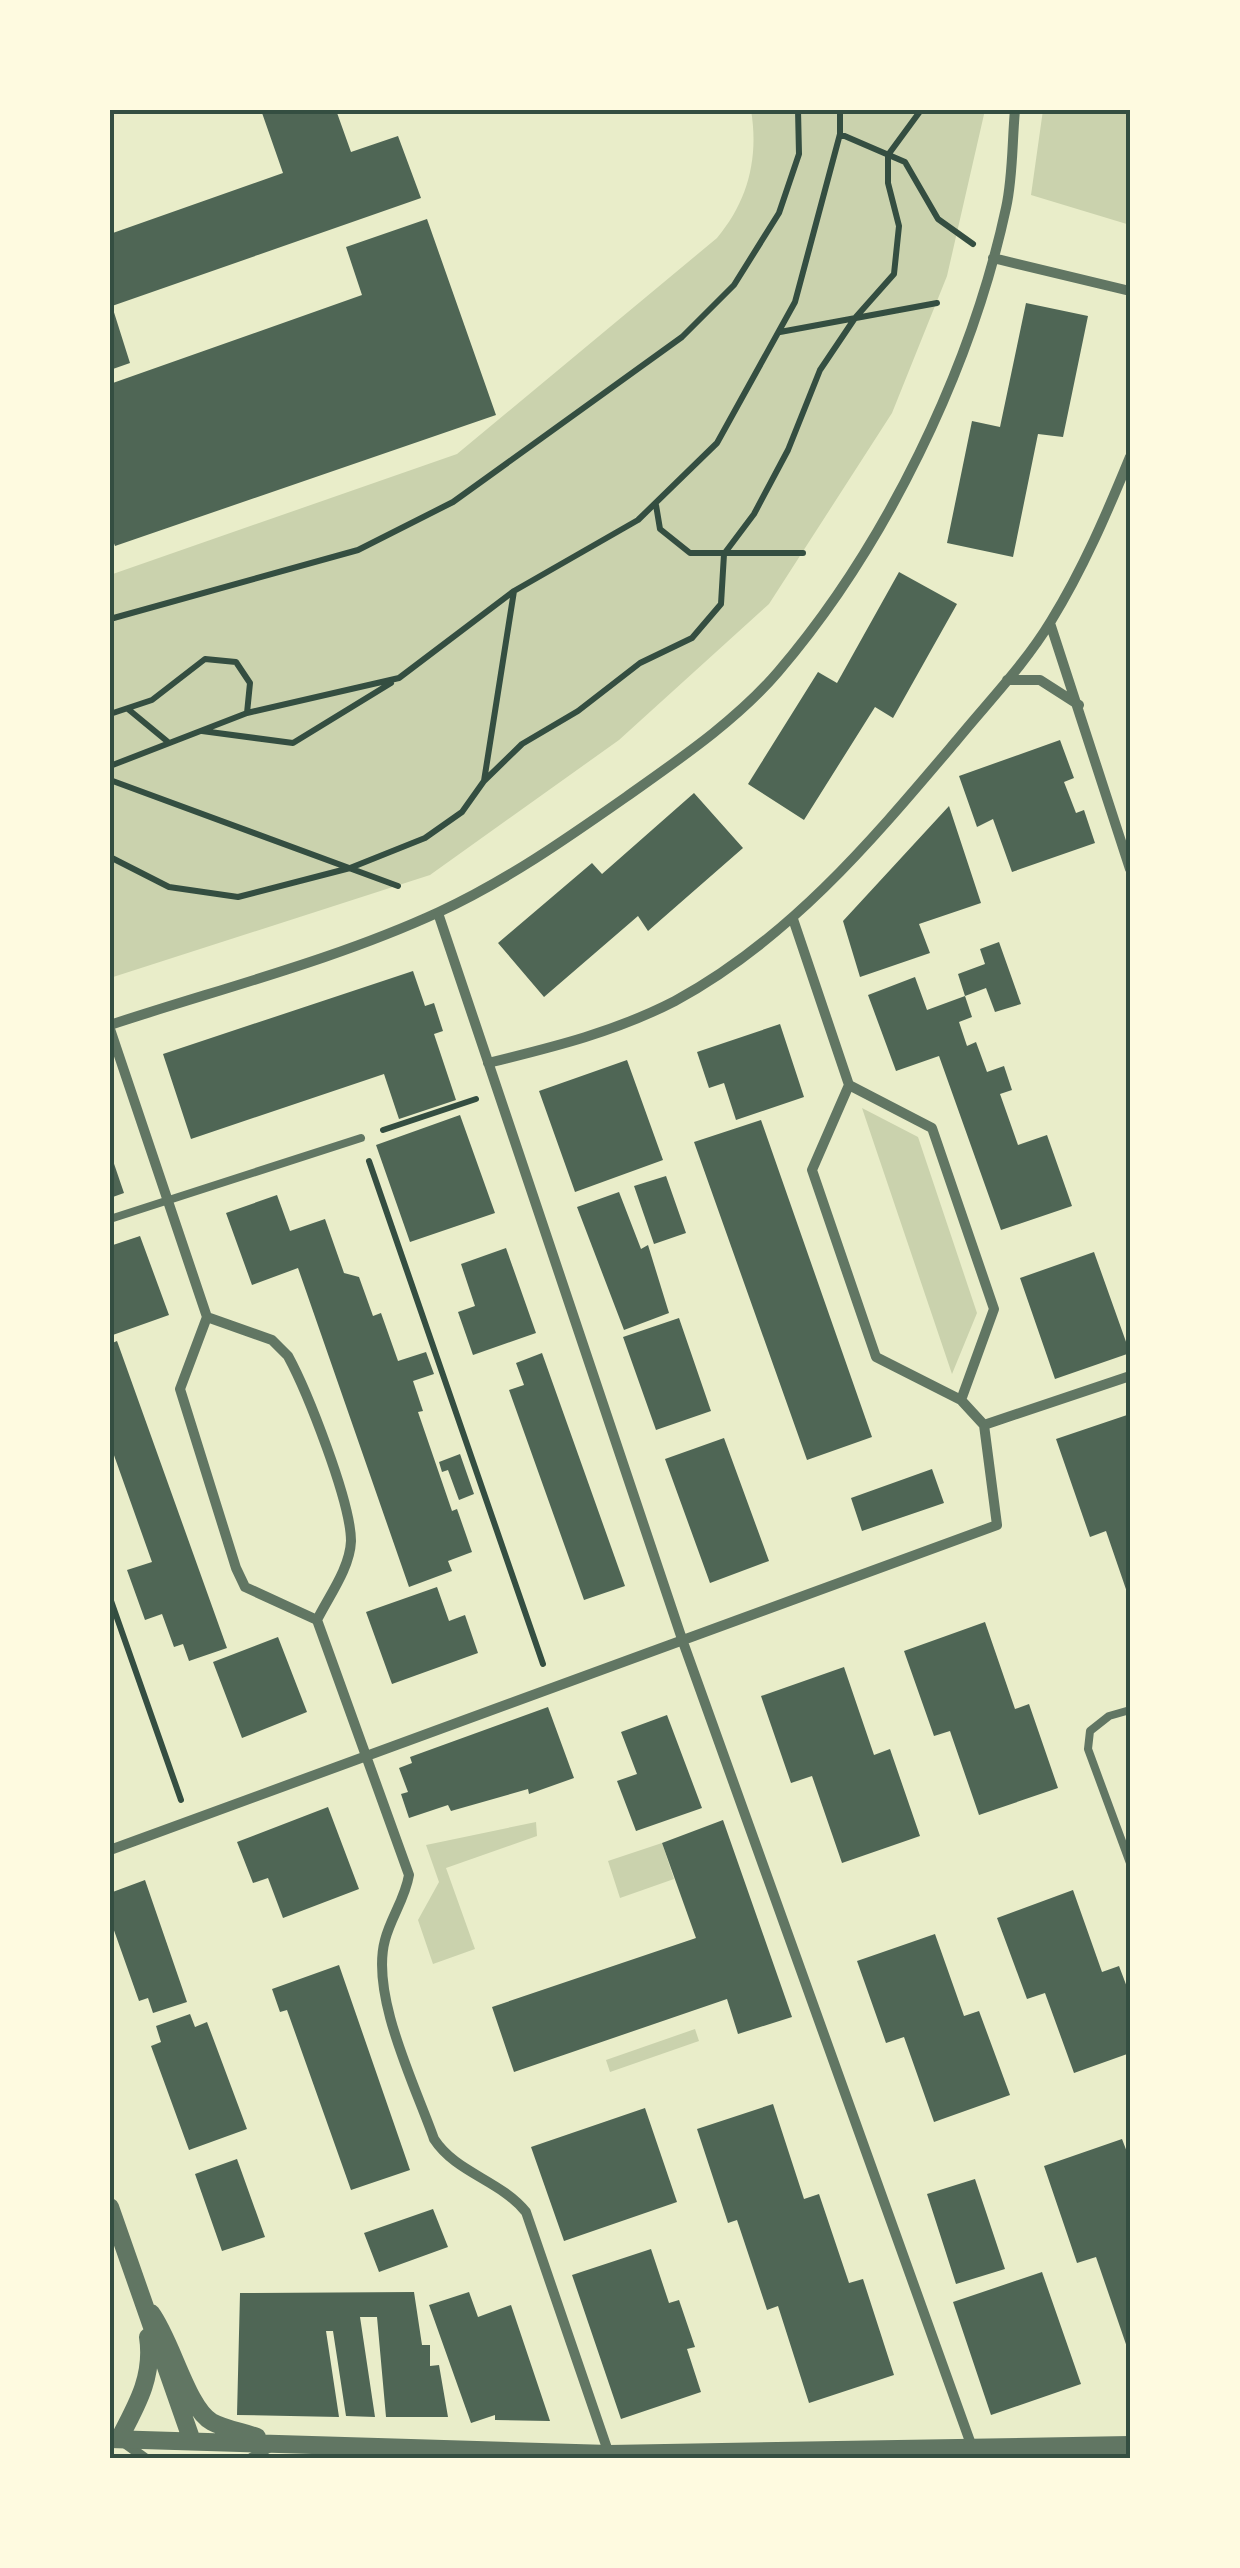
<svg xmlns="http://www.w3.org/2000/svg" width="1240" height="2568" viewBox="0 0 1240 2568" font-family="'Nunito Sans',sans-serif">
  <rect width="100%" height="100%" fill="#e9edc9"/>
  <!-- green -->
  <path fill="#cad2ad" d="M751,110H985L947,276L892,413L769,604L619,740L430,875L110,978V575L457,454L717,238C748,201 759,158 751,110Z
    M1043,110H1130V225L1031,195Z
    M862,1108L918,1137L977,1313L952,1374Z
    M536,1822L537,1836L446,1868L475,1949L433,1964L418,1920L439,1882L426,1845Z
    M662,1843L674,1879L620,1898L608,1861Z
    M695,2029L699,2041L610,2072L606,2060Z"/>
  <!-- building -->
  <path fill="#4f6655" d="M261,110H336L351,152L398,136L421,198L112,306L130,363L110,370V234L283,173Z
    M427,219L496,415L115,546L110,533V384L362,295L346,247Z
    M1026,303L1088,316L1063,437L1038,434L1013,557L947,543L972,421L1000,427Z
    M899,572L957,604L893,718L875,707L804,820L748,784L818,672L837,683Z
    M1060,740L1074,778L1064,782L1076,813L1084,810L1095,843L1012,872L993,819L977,827L959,776Z
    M694,793L743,848L648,931L638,916L544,997L498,943L592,863L602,874Z
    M949,806L981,903L919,924L930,953L860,977L843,921Z
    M999,942L1021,1004L995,1012L986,988L965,996L958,974L985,964L980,949Z
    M413,971L425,1006L434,1003L443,1031L434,1034L456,1100L399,1119L384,1074L191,1139L163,1054Z
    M915,977L927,1010L965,996L972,1017L959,1022L967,1046L976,1042L987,1072L1004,1066L1012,1090L1000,1094L1018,1145L1047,1135L1072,1206L1001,1230L939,1056L896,1071L868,995Z
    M780,1024L804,1097L736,1120L724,1083L709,1088L697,1052Z
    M627,1060L663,1160L575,1192L539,1091Z
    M460,1115L495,1213L410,1242L376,1145Z
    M761,1120L872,1437L807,1460L694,1142Z
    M110,1152L124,1193L110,1198Z
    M666,1176L686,1233L654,1244L634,1186Z
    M619,1192L641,1249L648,1245L669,1313L624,1330L577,1207Z
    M277,1195L290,1231L325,1219L344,1273L359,1277L373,1316L381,1313L398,1361L426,1352L434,1374L413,1381L423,1411L418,1412L452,1511L457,1509L472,1552L448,1561L452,1571L409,1587L298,1268L252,1285L226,1213Z
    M140,1236L169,1315L110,1336V1246Z
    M506,1248L536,1333L473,1355L458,1312L475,1306L461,1264Z
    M1094,1252L1130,1353L1055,1379L1020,1278Z
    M679,1318L711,1411L656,1430L623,1337Z
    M117,1341L227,1648L189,1661L183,1644L174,1647L162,1614L145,1620L127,1570L152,1562L110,1444V1344Z
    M542,1353L625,1586L584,1600L509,1390L524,1385L516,1363Z
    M1130,1414V1598H1129L1106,1531L1090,1537L1056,1439Z
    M724,1438L769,1561L710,1583L665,1459Z
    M460,1454L474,1494L459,1500L448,1470L442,1472L439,1462Z
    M932,1469L944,1503L862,1531L851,1498Z
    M437,1587L449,1621L465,1615L478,1653L392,1684L366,1612Z
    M985,1622L1015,1709L1029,1704L1058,1788L979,1815L950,1731L934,1736L904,1651Z
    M278,1637L307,1712L242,1738L213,1662Z
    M844,1667L874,1755L890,1749L920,1836L842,1863L812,1776L791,1783L761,1696Z
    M548,1707L574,1778L529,1794L528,1789L451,1811L448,1805L409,1818L401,1794L408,1792L399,1768L412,1763L410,1757Z
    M667,1715L702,1808L636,1831L617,1781L637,1774L621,1732Z
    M328,1807L359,1889L283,1918L268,1878L253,1883L237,1842Z
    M723,1820L792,2017L738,2034L727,1999L514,2072L492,2007L696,1938L662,1843Z
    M145,1880L187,2002L153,2013L148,1998L139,2001L110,1919V1893Z
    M1073,1890L1102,1972L1119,1966L1130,1995V2053L1074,2073L1045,1993L1027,1999L997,1918Z
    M935,1934L964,2016L979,2011L1010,2095L934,2122L904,2037L886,2043L857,1961Z
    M339,1965L410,2170L351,2190L287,2010L280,2012L272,1989Z
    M190,2014L195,2027L207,2022L247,2129L189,2150L151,2046L161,2042L156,2026Z
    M773,2104L804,2199L819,2194L849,2283L863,2279L894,2375L809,2403L778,2306L767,2310L737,2220L728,2223L697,2129Z
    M645,2108L677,2202L564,2241L531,2147Z
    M1122,2139L1130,2160L1129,2353L1096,2257L1077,2263L1044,2166Z
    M237,2159L265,2237L222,2251L195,2174Z
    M975,2179L1005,2269L956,2284L927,2194Z
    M433,2209L448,2247L379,2272L364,2233Z
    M651,2249L669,2303L679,2300L695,2347L687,2349L701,2392L621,2419L572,2275Z
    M1042,2272L1081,2384L991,2415L953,2302Z
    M414,2292L422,2345H430V2366L439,2365L448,2417H386L377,2317H360L375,2417L346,2416L333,2331H326L339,2417L237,2415L240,2293Z
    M469,2292L478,2317L511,2305L550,2421L495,2420V2415L471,2423L429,2305Z"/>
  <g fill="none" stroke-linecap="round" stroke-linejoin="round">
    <!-- path -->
    <path stroke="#344e41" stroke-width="6" d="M840,110V134L905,162L938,219L973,244
      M780,332L937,303
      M656,505L660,529L690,553H803
      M110,619L358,550L453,502L682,337L734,285L779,213L799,154L798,110
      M128,709L168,742
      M110,714L152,700L205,659L236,662L250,683L247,713
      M202,731L293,743L391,683
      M110,766L247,713L399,678L514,591L638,520L717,443L795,302L840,134
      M110,780L398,886
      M484,781L522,744L578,711L640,663L692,638L721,604L724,554L754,514L788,450L820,370L855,318L894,274L899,226L888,183V155L921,110
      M110,857L169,887L238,897L350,868L425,838L462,812L484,781L514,591
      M383,1130L476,1099
      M369,1161L543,1664
      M110,1598L181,1800"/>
    <!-- service -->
    <path stroke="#617663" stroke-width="8" d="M110,1219L361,1138
      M1130,1710L1109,1716L1090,1731L1088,1749L1130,1863"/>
    <!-- minor -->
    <path stroke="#617663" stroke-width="10" d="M993,258L1130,291
      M1050,623L1130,869
      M1007,680H1040L1079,705
      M438,913L683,1642L972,2447
      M793,919L849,1085
      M110,1025C219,989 335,960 439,912C506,881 566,839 626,797C678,760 736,721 778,672C885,547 971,370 1006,208C1013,177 1012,142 1015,110
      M110,1029L207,1317L180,1389L236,1568L245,1587L317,1620
      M488,1063C553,1047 615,1032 675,1001C791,938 873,839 957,740C989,701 1025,664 1051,621C1083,569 1107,513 1130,457
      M849,1085L812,1170L876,1357L961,1400L984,1425
      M849,1085L932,1128L994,1309L961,1400
      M207,1317L272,1340L288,1356C307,1391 351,1502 351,1541C350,1568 329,1596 317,1620L409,1875C405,1899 391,1917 385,1940C370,1995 415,2085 434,2139C456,2173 500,2180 526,2212L609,2454
      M984,1425L1130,1376
      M110,1850L997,1525L984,1425
      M123,2442L145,2458
      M251,2458L272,2446"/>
    <!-- tertiary -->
    <path stroke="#617663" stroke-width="18" d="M110,2207L192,2441
      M151,2313C172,2341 187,2408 212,2422C225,2429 243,2432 257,2437
      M110,2439L609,2454L1130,2445
      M119,2439C137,2405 154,2376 148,2337"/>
  </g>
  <!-- border -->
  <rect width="1240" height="2568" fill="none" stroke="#fefae0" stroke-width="225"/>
  <rect x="112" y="112" width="1016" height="2344" fill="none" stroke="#344e41" stroke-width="4"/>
</svg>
